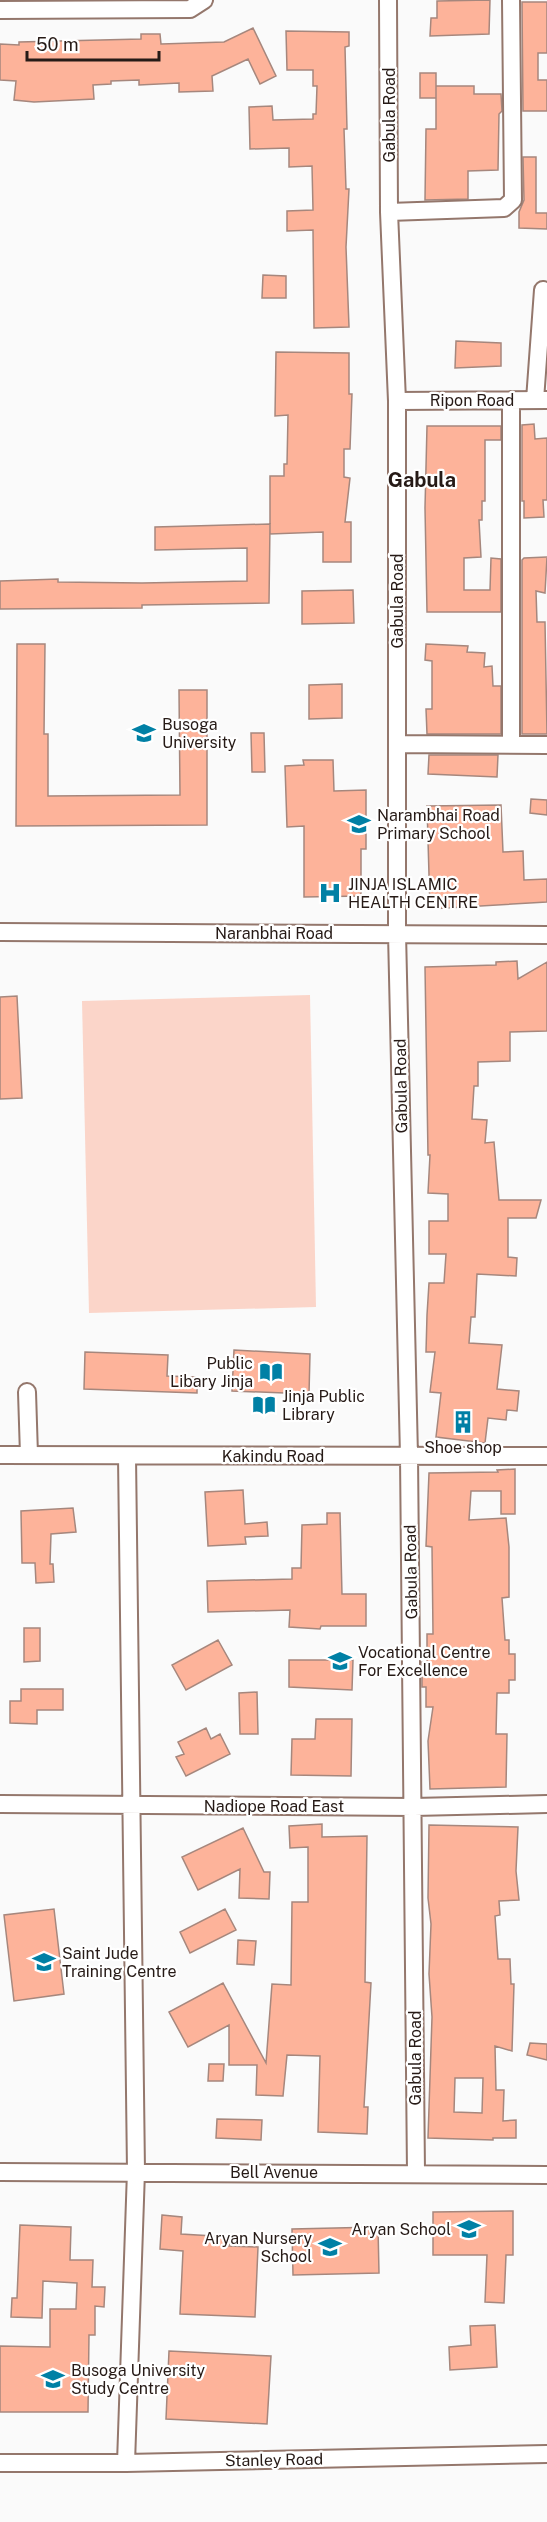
<svg xmlns="http://www.w3.org/2000/svg" width="547" height="2522" viewBox="0 0 547 2522" font-family="'Public Sans',sans-serif">
  <rect width="100%" height="100%" fill="#fafafa"/>
  <!-- green -->
  <path fill="#fbd5c9" d="M310,995L316,1307L89,1313L82,1001Z"/>
  <!-- building -->
  <path fill="#fdb39a" stroke="#a6877d" stroke-width="1.5" fill-rule="evenodd" d="M490,0L489,34L430,36L431,18H437V1Z
    M522,2H547V53H538V80H547V111H523Z
    M253,28L276,76L260,84L248,59L212,76L213,91L179,92V83L139,85V80L111,81V84L93,85L94,99L34,102L14,100L16,81L0,80V44L19,45V42L141,39V34H160L161,44L224,42Z
    M286,31L349,32V46L345,47L347,129H344L346,189H349L346,247L349,327L314,328L313,230L287,231V211L313,210L312,166L289,167V148L250,149L249,107L272,106L273,120L313,119V114H316L317,86H313V70H287Z
    M420,73H436V98H420Z
    M436,86H474V94H501L502,111L499,114L498,170L468,171V199L425,200L426,129H436Z
    M523,157H536V213H547V229L519,228V212L524,200Z
    M263,275L286,276V298H262Z
    M456,341L501,343V366L455,368Z
    M276,352L349,353V394H352L350,449H344V477L350,478L345,522H351V562H323V532L270,534V476H284V464H287L288,415L275,416Z
    M534,424L535,439L547,438V500H543L544,517L524,518V501H522V425Z
    M427,426H501V440H485V501H482V520H479L481,557L464,558V590H490L491,558L501,559V612H427L425,508Z
    M270,524L269,603L142,605V608L0,609V581L58,579V582L142,583L247,581V548L155,550V527Z
    M547,557L545,593L536,591L537,622H545L547,734H522V560L524,558Z
    M353,590L354,623L302,624V591Z
    M17,644H45L44,734H48V796L180,795L179,690H207V825L16,826Z
    M426,644L468,646L467,652L485,653L484,667L492,666L493,686H501V734H427L426,709H432V661L425,660Z
    M342,684V718L309,719V685Z
    M251,733H264L265,772H252Z
    M429,755H498L497,777L428,774Z
    M303,760H333L334,791L366,790V849H361V896L304,897V826L287,827L285,766L304,765Z
    M531,799L547,800V815L530,813Z
    M501,805L503,852L523,851L524,880L547,879V902L430,909L427,806Z
    M517,961L518,979L547,962V1031L510,1032V1061L478,1062V1086H474L472,1119L487,1120L485,1143L494,1142L499,1200H541L536,1218H508V1257L517,1258L516,1276L477,1274L475,1317H471L469,1343L502,1345L497,1389L519,1391L517,1411L507,1410L506,1420L488,1418L485,1443L436,1437L441,1393L430,1392L435,1352H426L427,1315L429,1283H444L446,1254H429V1221H448V1194L428,1193L430,1155H428L425,967L496,965V962Z
    M17,996L22,1098L0,1099V997Z
    M234,1350L310,1354L309,1394L232,1391Z
    M85,1352L168,1355L167,1376L197,1377V1393L84,1389Z
    M515,1469V1514H501V1491H471L469,1520L506,1518L509,1547V1597L502,1598L505,1640H509V1654H515V1680H509V1693H497L496,1734H507L506,1787L430,1789L428,1741L433,1707H426V1687H422V1662H427V1634H433L432,1547L426,1546L429,1473L498,1472L497,1470Z
    M243,1490L245,1524L267,1522L268,1536L245,1537L246,1544L208,1546L205,1492Z
    M73,1508L76,1532L51,1534L50,1564H53L54,1582L36,1583L35,1563H22L21,1511Z
    M327,1513H340L342,1594H366V1626H321L320,1629L289,1627L290,1610L208,1612L207,1581L292,1579V1568H301L302,1525L327,1524Z
    M24,1628H40V1661L24,1662Z
    M218,1640L232,1665L186,1690L172,1665Z
    M289,1660H353L352,1690L289,1687Z
    M21,1689H63V1710H37V1724L10,1723V1701H21Z
    M257,1692L258,1734H240L239,1693Z
    M316,1719H352L351,1776L291,1775L292,1739H315Z
    M206,1728L211,1739L220,1734L230,1754L186,1776L176,1757L184,1754L178,1742Z
    M322,1824V1837L367,1836L365,1982L371,1983L364,2107H368L367,2134L318,2132L320,2056L287,2055L283,2096L256,2095L257,2065H229V2025L188,2047L169,2012L223,1983L266,2063L272,1984L291,1985L292,1902H308V1847L290,1848L289,1826Z
    M429,1825L518,1827L516,1871L519,1900L499,1901L500,1915L495,1916L498,1959H510L511,1984H514L512,2051L495,2046L496,2090H504L503,2121L516,2120V2138H493V2140L428,2138L432,2017L429,1974L431,1924L428,1898ZM455,2078H483L482,2113L454,2112Z
    M243,1828L264,1872H270L269,1899L239,1898L240,1869L198,1890L182,1857Z
    M54,1909L64,1994L14,2001L4,1915Z
    M225,1909L236,1930L190,1953L180,1932Z
    M238,1940L256,1941L254,1965L237,1964Z
    M530,2043L547,2044V2060L527,2055Z
    M209,2064H224L223,2081H208Z
    M217,2119L262,2120L261,2140L216,2138Z
    M513,2211V2255H506L504,2303L485,2302L487,2255H433V2212Z
    M162,2215L182,2217L181,2234L230,2237L229,2246L258,2247L255,2317L180,2314L183,2251L160,2249Z
    M20,2225L71,2227L70,2260H93L92,2287H105L104,2307L95,2306V2335H89L88,2412H0V2346L50,2347V2309H76L77,2283L43,2281L42,2318L11,2317L12,2298H17Z
    M378,2227L379,2273L293,2275L292,2229Z
    M495,2325L497,2367L450,2370L449,2347L471,2345L470,2326Z
    M169,2351L271,2356L267,2424L166,2419Z"/>
  <g fill="none" stroke-linecap="round" stroke-linejoin="round">
    <!-- minor casing -->
    <g stroke="#94776c" stroke-width="20">
      <path id="minor" d="M388,0L389,212L397,401V933L409,1456L416,2173
        M0,10L190,9L204,0
        M389,212L504,208L513,200L511,0
        M535,400L543,290
        M397,401L547,400
        M397,744L547,745
        M511,745V400
        M0,932L547,935
        M27,1392L29,1455
        M0,1455L547,1456
        M0,1804L414,1807L547,1804
        M0,2172L547,2175
        M0,2463H126L547,2454
        M126,2463L136,2171L127,1456"/>
    </g>
    <!-- minor -->
    <use href="#minor" stroke="#fff" stroke-width="16"/>
  </g>
  <!-- icons -->
  <defs>
    <g id="school-bare" transform="scale(1.8)"><path d="M0-5L7-2L0 1L-7-2ZM-4 1L0 2.5L4 1V4Q0 6-4 4Z" fill="#0080a5" stroke="#fff" stroke-width="2.5" paint-order="stroke"/></g>
    <g id="hospital-bare" transform="scale(1.8)"><path d="M-5-5h3v3.5h4V-5h3V5h-3V1.5h-4V5h-3Z" fill="#0080a5" stroke="#fff" stroke-width="2.5" paint-order="stroke"/></g>
    <g id="library-bare" transform="scale(1.8)"><path d="M-6-4Q-3-5.5-.7-3.5V5Q-3 3-6 4ZM6-4Q3-5.5 .7-3.5V5Q3 3 6 4Z" fill="#0080a5" stroke="#fff" stroke-width="2.5" paint-order="stroke"/></g>
    <g id="building-bare" transform="scale(1.8)"><path d="M-4-6H4V6H1V3H-1V6H-4ZM-2.5-4.3h1.7v1.8h-1.7ZM.8-4.3h1.7v1.8H.8ZM-2.5-1h1.7V.8h-1.7ZM.8-1h1.7V.8H.8Z" fill="#0080a5" stroke="#fff" stroke-width="2.5" paint-order="stroke"/></g>
    <g id="university-bare" transform="scale(1.8)"><path d="M0-5L7-2L0 1L-7-2ZM-4 1L0 2.5L4 1V4Q0 6-4 4Z" fill="#0080a5" stroke="#fff" stroke-width="2.5" paint-order="stroke"/></g>
  </defs>
  <g fill-rule="evenodd">
    <use href="#school-bare" x="144" y="733"/>
    <use href="#school-bare" x="359" y="824"/>
    <use href="#hospital-bare" x="330" y="893"/>
    <use href="#library-bare" x="271" y="1372"/>
    <use href="#library-bare" x="264" y="1405"/>
    <use href="#building-bare" x="463" y="1422"/>
    <use href="#school-bare" x="340" y="1661"/>
    <use href="#school-bare" x="44" y="1962"/>
    <use href="#school-bare" x="469" y="2229"/>
    <use href="#school-bare" x="330" y="2247"/>
    <use href="#university-bare" x="53" y="2379"/>
  </g>
  <g text-anchor="middle" dominant-baseline="central" stroke-width="4.5" stroke-linejoin="round" paint-order="stroke">
    <!-- street labels -->
    <g font-size="16" fill="#261a16" stroke="#fff">
      <text transform="translate(389 115) rotate(-90)">Gabula Road</text>
      <text x="472" y="400">Ripon Road</text>
      <text transform="translate(397 601) rotate(-90)">Gabula Road</text>
      <text x="274" y="933">Naranbhai Road</text>
      <text transform="translate(401 1086) rotate(-91)">Gabula Road</text>
      <text x="273" y="1456">Kakindu Road</text>
      <text transform="translate(411 1572) rotate(-91)">Gabula Road</text>
      <text x="274" y="1806">Nadiope Road East</text>
      <text transform="translate(415 2058) rotate(-90)">Gabula Road</text>
      <text x="274" y="2172">Bell Avenue</text>
      <text transform="translate(274 2460) rotate(-1)">Stanley Road</text>
    </g>
    <!-- poi labels -->
    <g font-size="16" fill="#261a16" stroke="#fff" text-anchor="start">
      <text x="162" y="724">Busoga<tspan x="162" dy="18">University</tspan></text>
      <text x="377" y="815">Narambhai Road<tspan x="377" dy="18">Primary School</tspan></text>
      <text x="348" y="884">JINJA ISLAMIC<tspan x="348" dy="18">HEALTH CENTRE</tspan></text>
      <text x="253" y="1363" text-anchor="end">Public<tspan x="253" dy="18">Libary Jinja</tspan></text>
      <text x="282" y="1396">Jinja Public<tspan x="282" dy="18">Library</tspan></text>
      <text x="463" y="1447" text-anchor="middle">Shoe shop</text>
      <text x="358" y="1652">Vocational Centre<tspan x="358" dy="18">For Excellence</tspan></text>
      <text x="62" y="1953">Saint Jude<tspan x="62" dy="18">Training Centre</tspan></text>
      <text x="451" y="2229" text-anchor="end">Aryan School</text>
      <text x="312" y="2238" text-anchor="end">Aryan Nursery<tspan x="312" dy="18">School</tspan></text>
      <text x="71" y="2370">Busoga University<tspan x="71" dy="18">Study Centre</tspan></text>
    </g>
    <!-- quarter labels -->
    <g font-size="20" font-weight="bold" fill="#261a16" stroke="#fff">
      <text x="422" y="480">Gabula</text>
    </g>
  </g>
  <!-- scale -->
  <path d="M27 51v9h132v-9" fill="none" stroke="#261a16" stroke-width="3"/>
  <text x="36" y="51" font-size="18" fill="#261a16" stroke="#ffffff" stroke-width="4.5" paint-order="stroke">50 m</text>
</svg>
